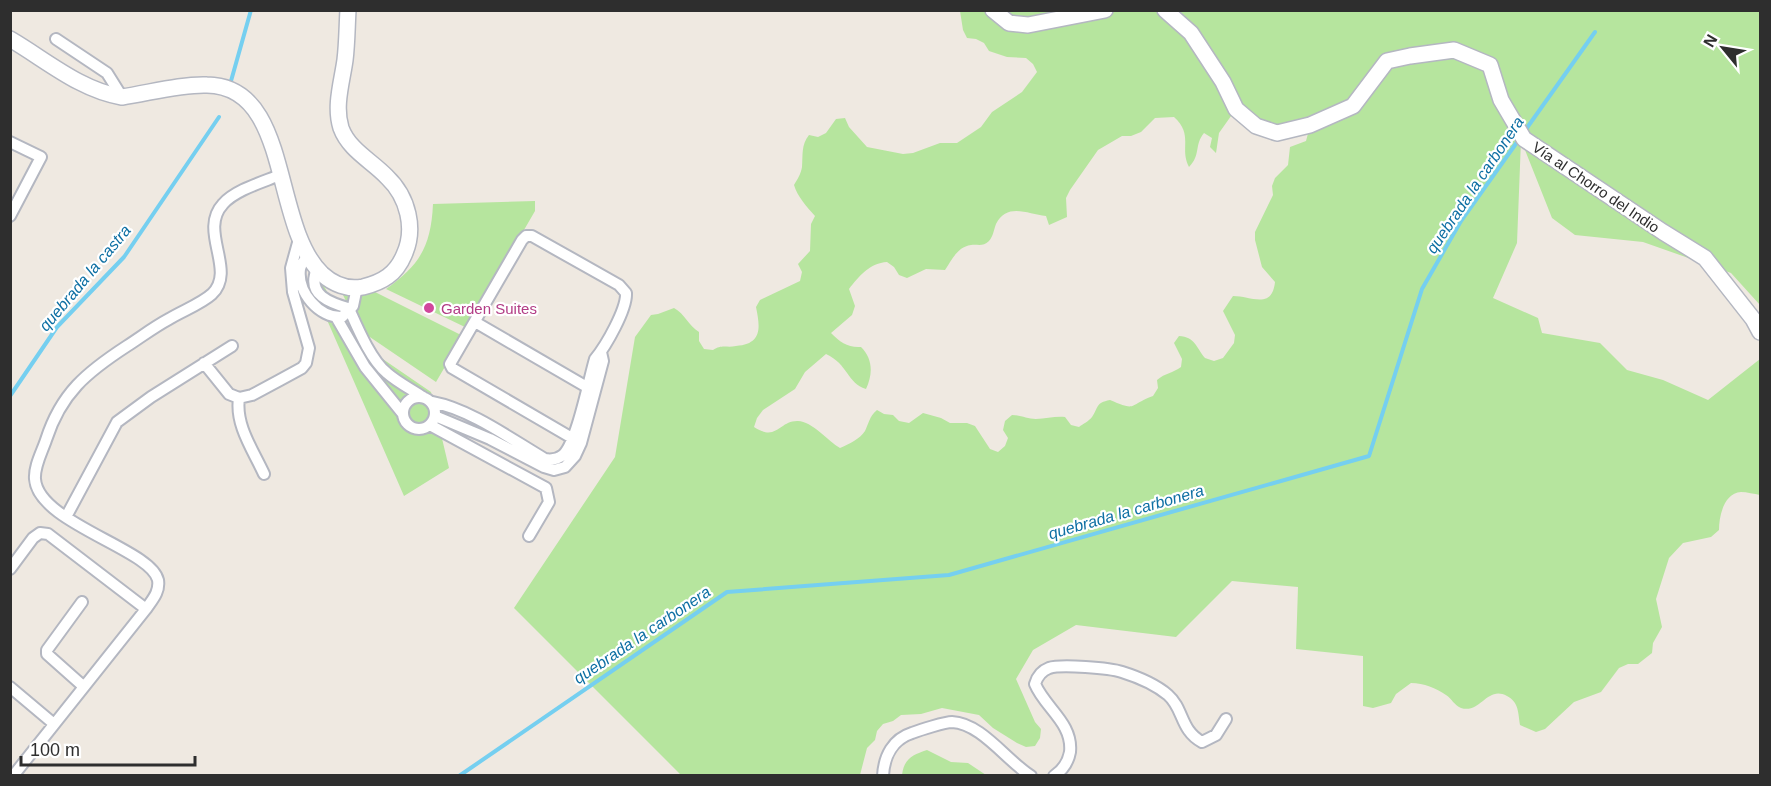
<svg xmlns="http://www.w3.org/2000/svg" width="1771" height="786" viewBox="0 0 1771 786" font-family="Helvetica,sans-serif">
  <rect width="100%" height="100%" fill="#efe9e1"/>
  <!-- green -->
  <path fill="#b6e59e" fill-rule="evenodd" d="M960,11H1760V305L1731,273L1643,242L1575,235L1552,218L1521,140L1517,243L1493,298L1538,318L1542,333L1600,343L1627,370L1663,380L1708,400L1760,359V495C1754,494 1747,492 1741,492C1724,493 1719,516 1719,530L1711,537L1683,543L1669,558L1656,599L1662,627L1653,643L1652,653L1638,664H1628L1619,668L1601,692L1574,702L1545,729L1536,732L1520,725C1518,713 1519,702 1507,696C1487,685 1481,714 1461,708C1454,705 1452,699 1446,695C1436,688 1424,683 1411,683L1396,694L1391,703L1373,708L1363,706V656L1296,649L1298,587L1232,581L1176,637L1076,625L1033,650L1016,679L1035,722L1041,729L1040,738L1035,746L1026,747L1017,743L993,728L979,715L942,708L921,714L901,715L893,721L883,724L877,731L875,740L867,748L860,775H681L514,608L615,457L635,337L651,315L658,314L674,308C685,314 688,325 699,332V341L704,349L713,350C722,344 726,348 736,346C763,344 760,327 756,307L760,300L800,281L802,272L798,264L810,251L811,224L815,216C807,207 797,196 794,185C797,180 801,174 802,167C803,155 801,145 809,135L818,137L826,133L836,119L845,118L849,127L867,147L903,154L913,153L940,143H957L981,127L992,112L1022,92L1037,72L1033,64L1026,58L1007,57L989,51L984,43L976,39L967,38L963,30ZM1236,109L1277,133L1310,126L1306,141L1290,147L1288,165L1275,178L1272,186L1273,195L1255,232V240L1262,267L1275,282C1272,310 1251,296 1233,296L1223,311L1235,335L1234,343L1223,358L1214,361L1205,358C1196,347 1195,337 1179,336L1174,343L1182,359L1181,367C1173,373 1165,373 1157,380L1158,388L1153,396C1128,405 1138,412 1110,400C1095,403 1099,407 1092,417C1089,421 1083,424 1079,427L1071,425L1065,417C1055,416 1046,419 1036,419C1027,419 1021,415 1012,415L1005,421L1003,430L1008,438L1005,446L998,452L990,449L975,426L967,423H950L941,418L923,413L909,423L899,421L893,415L884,414L877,410C869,417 869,423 865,431C860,439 849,444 840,448C828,441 811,420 797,421C779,421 777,442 754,427L757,418L763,410L795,389L805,372L826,354C848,364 847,383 866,389C873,374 873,359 861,347C848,348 840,342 831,333L852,315L855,306L849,289C859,276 870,263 887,262L894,267L899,275L907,278L926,269L945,270C952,260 957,247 971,245C978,244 983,247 989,241C993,237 994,229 996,224C1007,202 1028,214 1046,216L1049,225L1067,217L1066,198L1070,190L1098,150L1122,136H1131L1141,132L1155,118L1174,117C1194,135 1179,148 1189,167C1201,155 1194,145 1204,133L1212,138L1210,147L1216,153L1219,133Z
    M535,201V211L467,328L386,289C420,265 431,246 433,204Z
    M310,281L324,286L352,338L431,392L449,468L404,496Z
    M367,288L463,336L436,382L361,331L340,289Z
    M927,750L951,762L968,763L986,775H902C904,759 912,755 927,750Z"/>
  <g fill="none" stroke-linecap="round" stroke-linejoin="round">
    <!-- stream -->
    <path stroke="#75cff0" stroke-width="4" d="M231,81L251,10
      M1524,132L1595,32
      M10,396L57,327L124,257L219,117
      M459,776L727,592L949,575L1369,456L1422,289L1461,221L1520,138"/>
    <!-- street casing -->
    <g stroke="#b4b7c1" stroke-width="14">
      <path id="street" d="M56,39L107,73L122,97
        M10,142L41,157L10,216
        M307,256C305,260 301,264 300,269C297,292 319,318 342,317L353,306L357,287
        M317,269C306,295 330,303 351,309
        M350,311C358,329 371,360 387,373C397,382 411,389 423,397
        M336,317L365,367L403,414
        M475,322L592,390
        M204,363L229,394L239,398L252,395L280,380L302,368L306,363L309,348L293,292L291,268L299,239
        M403 413a16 16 0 1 1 32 0a16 16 0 1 1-32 0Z
        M239,398C235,425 253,450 264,474
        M432,402C470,409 511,439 545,459C551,460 558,459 563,455C577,442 589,379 595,359C606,346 627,309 626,293L619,285L532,236H526L522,240L450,364L452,368L572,438L581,443
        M435,416L490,439L544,467L554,470L565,467L575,456L581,443L603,361L601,352
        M430,425L546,488L549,502L529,536
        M66,517L117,422L151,397L232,346
        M10,569L33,538L40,533L48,534L146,609
        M82,602L47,650V654L83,686
        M10,687L54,724
        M13,776L146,609C152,600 160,592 158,580C151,549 38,523 35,479C34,466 42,452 46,440C61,393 87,372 127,346C141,337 154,327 169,319C182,311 201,304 212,294C237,270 198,231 223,204C235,190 263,182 280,175
        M883,776C884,756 893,739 912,733C920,730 945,722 952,722C981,723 1007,761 1031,776
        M1054,776C1063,770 1068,763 1070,752C1073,723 1045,708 1035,684C1037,677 1041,671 1049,668C1061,664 1110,668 1122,672C1138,677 1155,684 1168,695C1184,709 1180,730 1202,742L1216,735L1226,719"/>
    </g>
    <!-- secondary casing -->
    <g stroke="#b4b7c1" stroke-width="18">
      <path id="secondary" d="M993,10L1009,23L1028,25L1105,10
        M1165,10L1191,33L1223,82L1236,109L1256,126L1277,133L1310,125L1353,106L1387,61L1410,56L1454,50L1490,65L1501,100L1524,139L1663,232L1705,258L1753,319L1760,332
        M10,39C46,60 80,90 122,97C149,93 181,84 207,85C292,86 271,225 322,274C333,284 348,290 363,287C383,282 396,274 404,255C416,229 408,197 387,177C372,161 349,150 341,128C334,106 342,82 345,60C347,44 347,27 348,10"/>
    </g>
    <!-- street -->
    <use href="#street" stroke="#fff" stroke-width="10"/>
    <!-- secondary -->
    <use href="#secondary" stroke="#fff" stroke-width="15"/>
  </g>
  <!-- markers -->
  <circle fill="#d1479c" stroke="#fff" stroke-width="2" cx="429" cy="308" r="6"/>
  <g text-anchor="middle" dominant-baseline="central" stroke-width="4.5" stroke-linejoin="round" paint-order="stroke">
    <!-- street labels -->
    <g font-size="15" fill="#2e2e2e" stroke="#fff">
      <text transform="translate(1596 187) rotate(34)">Vía al Chorro del Indio</text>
    </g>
    <!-- hotel labels -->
    <g font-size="15" fill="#b23c85" stroke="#fff" text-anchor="start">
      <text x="441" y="308">Garden Suites</text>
    </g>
    <!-- water labels -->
    <g font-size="16" font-style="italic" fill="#0d6fa3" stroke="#fff">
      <text transform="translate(1475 185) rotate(-56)">quebrada la carbonera</text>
      <text transform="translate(85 278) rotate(-50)">quebrada la castra</text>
      <text transform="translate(1126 512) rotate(-16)">quebrada la carbonera</text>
      <text transform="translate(642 635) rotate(-34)">quebrada la carbonera</text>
    </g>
  </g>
  <!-- border -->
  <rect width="1771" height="786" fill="none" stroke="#2e2e2e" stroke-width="24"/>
  <!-- north arrow -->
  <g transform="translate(1723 48) rotate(300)" stroke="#ffffff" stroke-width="4.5" paint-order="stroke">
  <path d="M0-4.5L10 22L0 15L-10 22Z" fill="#2e2e2e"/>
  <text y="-9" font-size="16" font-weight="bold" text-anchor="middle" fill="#2e2e2e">N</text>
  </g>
  <!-- scale -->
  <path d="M21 756v9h174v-9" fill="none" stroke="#2e2e2e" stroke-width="3"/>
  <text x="30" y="756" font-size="18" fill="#2e2e2e" stroke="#ffffff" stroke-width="4.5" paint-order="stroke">100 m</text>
</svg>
